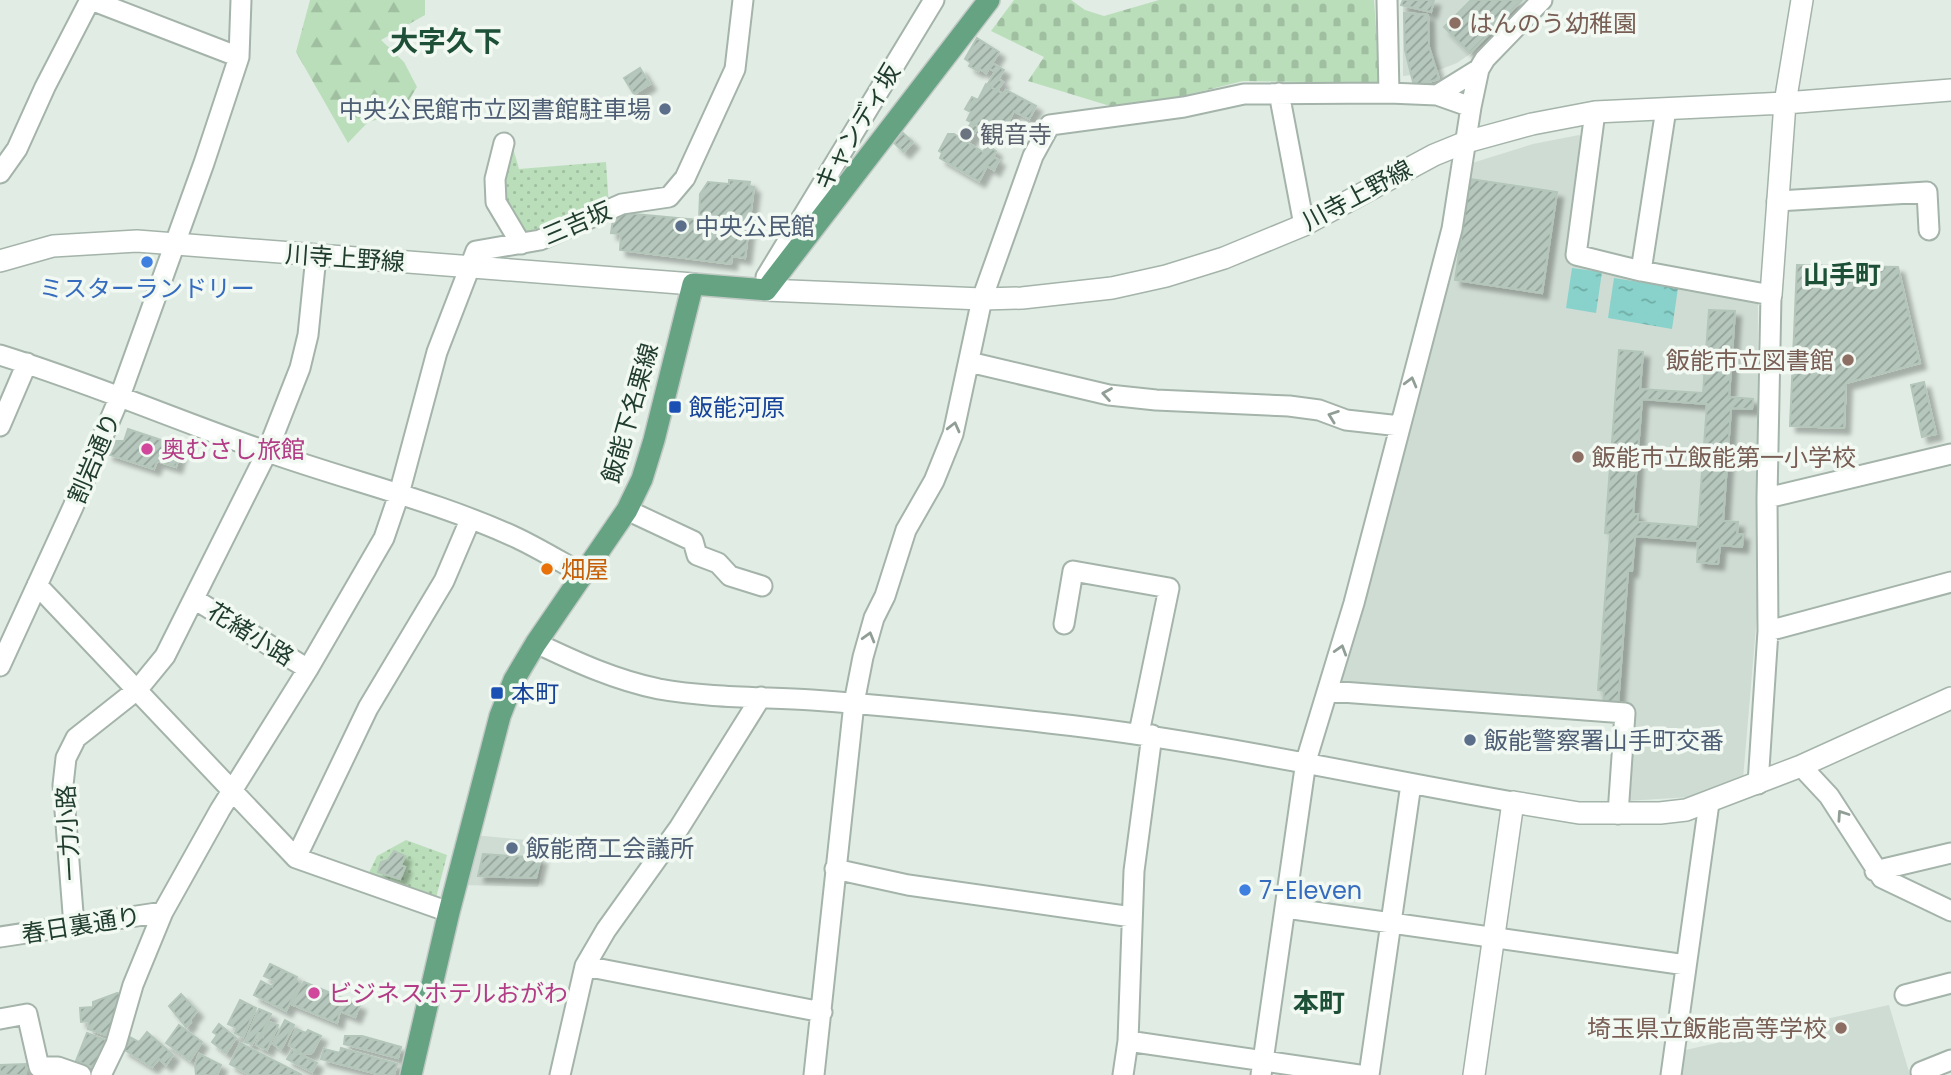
<svg xmlns="http://www.w3.org/2000/svg" width="1951" height="1075" viewBox="0 0 1951 1075" font-family="Poppins,'Noto Sans JP',sans-serif">
  <defs>
    <pattern id="green-dots" width="8" height="8" patternUnits="userSpaceOnUse" patternTransform="scale(1.75)"><rect width="8" height="8" fill="#badeba"/><path d="M2 2h.1M6 6h.1" fill="none" stroke="#a0bfa0" stroke-width="1.8" stroke-linecap="round"/></pattern>
    <pattern id="forest-firs" width="22" height="20" patternUnits="userSpaceOnUse" patternTransform="scale(1.75)"><rect width="22" height="20" fill="#badeba"/><path d="M5 1l3.5 6h-7zM16 11l3.5 6h-7z" fill="#a0bfa0"/></pattern>
    <pattern id="cemetery-stones" width="16" height="16" patternUnits="userSpaceOnUse" patternTransform="scale(1.75)"><rect width="16" height="16" fill="#badeba"/><path d="M2 7V4a2 2 0 0 1 4 0v3zM10 15v-3a2 2 0 0 1 4 0v3z" fill="#a0bfa0"/></pattern>
    <pattern id="water-ripples" width="26" height="14" patternUnits="userSpaceOnUse" patternTransform="scale(1.75)"><rect width="26" height="14" fill="#88d2cb"/><path d="M2 4q2-2 4 0t4 0M15 11q2-2 4 0t4 0" fill="none" stroke="#6faca5"/></pattern>
    <pattern id="building-hatch" width="6" height="6" patternUnits="userSpaceOnUse" patternTransform="scale(1.75)"><rect width="6" height="6" fill="#b6c7bd"/><path d="M-1 1l2-2M0 6l6-6M5 7l2-2" fill="none" stroke="#94a39a"/></pattern>
    <filter id="shadow"><feDropShadow dx="6" dy="6" stdDeviation="2" flood-color="#0004"/></filter>
  </defs>
  <rect width="100%" height="100%" fill="#e1ece4"/>
  <!-- built -->
  <path fill="#cfdcd3" d="M1403,0H1528L1483,45L1457,63L1431,73L1403,76Z
    M1579,135L1585,140L1572,259L1758,299L1757,615L1743,779L1707,796L1626,801L1632,708L1340,684L1472,163L1533,144Z
    M474,835L548,842L538,887L463,885Z
    M1889,1005L1910,1075H1678L1681,1051Z"/>
  <!-- green -->
  <path fill="url(#green-dots)" d="M513,148L519,169L606,162L609,207L527,238L501,201L505,167Z
    M406,840L447,855L436,898L367,877L377,856Z"/>
  <!-- forest -->
  <path fill="url(#forest-firs)" d="M310,0H425V15L381,40L404,62L417,87L400,114L368,122L348,143L296,52Z"/>
  <!-- cemetery -->
  <path fill="url(#cemetery-stones)" d="M1014,0H1071L1085,10L1104,16L1159,0H1374L1380,83L1243,81L1175,98L1110,106L1028,81L1044,57L991,31Z"/>
  <!-- water -->
  <path fill="url(#water-ripples)" d="M1572,268L1602,272L1596,313L1566,308Z
    M1614,278L1678,288L1672,329L1608,318Z"/>
  <!-- building -->
  <path fill="url(#building-hatch)" stroke="#b4c6ba" stroke-width="2" fill-rule="evenodd" filter="url(#shadow)" d="M1403,0H1434L1431,12L1401,5Z
    M1471,0H1522L1470,53L1444,27Z
    M1404,13L1428,15L1429,47L1439,79L1414,86L1405,50Z
    M977,38L999,52L986,73L980,69L978,71L969,66L971,63L965,59Z
    M992,63L1004,70L998,79L1003,82L997,91L987,85L995,72L989,68Z
    M640,68L650,84L634,94L624,78Z
    M986,84L1003,94L1006,90L1036,106L1029,119L1014,111L1001,136L994,132L993,134L967,120L971,112L965,109L972,97L978,100Z
    M971,123L978,127L968,143L961,139Z
    M903,133L913,142L904,152L894,143Z
    M948,134H954L983,152L987,145L996,151L993,157L999,160L994,170L987,166L979,181L940,158L942,153L939,151Z
    M1470,179L1557,192L1542,293L1455,280Z
    M729,180L750,182L749,186L754,187L745,258L732,256L731,264L620,250L621,234L611,233L614,212L699,220L700,194L708,182L729,184Z
    M1797,265L1898,267L1920,363L1846,383L1844,428L1790,426Z
    M1709,310L1735,311L1729,397L1753,399L1752,409L1731,408L1723,521L1738,522L1737,534H1743L1742,547L1720,545L1718,564L1697,562L1698,541L1635,536L1632,571H1628L1618,705L1603,704L1604,691L1598,690L1610,534L1605,533L1619,350L1643,352L1640,389L1703,393ZM1642,399L1707,404L1698,527L1637,522L1638,514H1633Z
    M1924,382L1936,434L1922,437L1911,385Z
    M128,429L182,447L176,467L157,461L154,469L107,454L114,441H124Z
    M394,851L405,856L401,865L405,867L400,879L378,872L381,862L388,860Z
    M483,854L541,858L536,878L478,876Z
    M270,964L297,977L296,980L300,983L286,1011L254,995L261,981L272,987L275,981L264,976Z
    M304,982L360,1005L355,1017L340,1011L337,1023L291,1004Z
    M117,993L123,995L109,1036L88,1029L89,1021L81,1022L80,1008L93,1007V1002Z
    M181,994L197,1011L190,1020L191,1022L186,1027L169,1006Z
    M240,1000L256,1008L243,1037L235,1033L237,1028L228,1024Z
    M259,1009L271,1014L262,1033H258L252,1044L245,1042Z
    M285,1020L294,1025L281,1049L273,1044Z
    M269,1022L278,1025L267,1050L256,1045L260,1035L263,1037Z
    M219,1024L236,1038L226,1053L212,1042L217,1035L213,1032Z
    M179,1025L202,1042L190,1060L166,1043Z
    M296,1029L306,1033L308,1030L321,1036L312,1053L303,1054L289,1045Z
    M147,1032L173,1055L166,1065L159,1059L152,1067L123,1049L130,1037L139,1042Z
    M87,1033L106,1040L95,1068L76,1061Z
    M345,1036H362L401,1047L398,1058L344,1044Z
    M240,1043L302,1075H250L230,1064Z
    M341,1048L397,1064L394,1075H381L321,1059L324,1049L340,1053Z
    M292,1050L317,1063L312,1072L287,1059Z
    M199,1054L221,1065L217,1075H196L195,1065Z
    M26,1064V1075H0V1065Z"/>
  <g fill="none" stroke-linecap="round" stroke-linejoin="round">
    <!-- minor casing -->
    <g stroke="#a4b4aa" stroke-width="23">
      <path id="minor" d="M91,0L239,57
        M1387,0L1389,93
        M1279,93L1304,225
        M1437,95L1479,69
        M1595,112L1576,255L1641,271L1771,295L1767,498L1768,631L1758,784
        M504,143L495,179L496,202L521,244
        M0,173L17,149L45,87L90,0
        M1777,201L1927,192L1929,230
        M1641,271L1666,109
        M766,277L934,0
        M0,355C90,383 177,420 265,451C349,481 437,501 517,538C540,549 561,562 583,574
        M969,362L1109,395L1156,400L1289,406L1319,410L1346,420L1400,426
        M0,426L27,363
        M1767,498L1951,454
        M627,510L693,541L697,555L718,563L730,576L762,586
        M37,585L296,858L449,912
        M194,599L308,669
        M1064,624L1073,571L1169,588L1139,733
        M1768,631L1951,582
        M536,643C576,662 615,680 659,689C709,698 762,697 812,700C891,706 970,714 1049,723C1206,740 1358,775 1513,802
        M0,666L73,507L120,396L204,163L239,57L241,0
        M1328,691L1625,713L1618,814
        M1801,766L1829,796L1882,878L1951,911
        M296,858L368,708L444,581L470,520
        M835,869L908,885L1132,917
        M1875,871L1951,853
        M1286,908L1686,965
        M74,926L63,785L66,758L76,738L138,689L165,656L267,452L300,368L308,335L316,256
        M0,937L163,912
        M585,966L822,1012
        M1905,995L1951,983
        M0,1019L27,1014L39,1067H58L81,1075
        M1128,1041L1359,1075
        M1921,1072L1951,1060
        M101,1075L116,1044L133,985L163,912L220,810L308,669L384,538L399,494L437,352L476,251L540,240L622,204L669,197L685,178L735,69L743,0
        M560,1075L585,966L606,930L679,828L761,697
        M814,1075L854,703L863,657L874,618L885,596L906,530L934,481L953,434L982,299L1033,156L1050,125L1184,107L1244,94L1389,93L1437,95L1471,107
        M1123,1075L1128,1041L1134,871L1152,735
        M1261,1075L1306,761L1354,603L1452,229L1471,107L1479,69L1485,59L1542,0
        M1369,1075L1411,784
        M1671,1075L1709,803"/>
    </g>
    <!-- tertiary casing -->
    <g stroke="#a4b4aa" stroke-width="24">
      <path id="tertiary" d="M0,261L53,246L137,241L693,284
        M766,290L982,299L1022,298L1112,288L1166,276L1224,258L1304,225L1434,155L1466,142L1532,124L1595,112L1785,103L1951,90
        M1771,295L1785,103L1802,0
        M1474,1075L1513,802L1579,813H1660L1686,810L1801,766L1951,698"/>
    </g>
    <!-- primary casing -->
    <g stroke="#c1c9c4" stroke-width="24">
      <path id="primary" d="M411,1075L449,912L500,716L514,680L536,643L627,510L642,479L654,440L693,284L766,290L989,0"/>
    </g>
    <!-- minor -->
    <use href="#minor" stroke="#fff" stroke-width="19"/>
    <!-- tertiary -->
    <use href="#tertiary" stroke="#fff" stroke-width="21"/>
    <!-- primary -->
    <use href="#primary" stroke="#65a383" stroke-width="21"/>
  </g>
  <!-- one-way arrows -->
  <defs><path id="oneway-chevron" d="M-2-3.5L2.5 0L-2 3.5" fill="none" stroke-width="1.6" stroke-linecap="round" stroke-linejoin="round" transform="scale(1.75)"/></defs>
  <g stroke="#909e96">
    <use href="#oneway-chevron" transform="translate(1411 382) rotate(-75)"/>
    <use href="#oneway-chevron" transform="translate(1107 394) rotate(-170)"/>
    <use href="#oneway-chevron" transform="translate(1333 416) rotate(-160)"/>
    <use href="#oneway-chevron" transform="translate(954 427) rotate(-76)"/>
    <use href="#oneway-chevron" transform="translate(869 637) rotate(-74)"/>
    <use href="#oneway-chevron" transform="translate(1341 650) rotate(-73)"/>
    <use href="#oneway-chevron" transform="translate(1842 815) rotate(-124)"/>
  </g>
  <!-- markers -->
  <g fill="#8d6e63" stroke="#f2f9f3" stroke-width="2.5">
    <circle cx="1455" cy="23" r="7"/>
    <circle cx="1848" cy="360" r="7"/>
    <circle cx="1578" cy="457" r="7"/>
    <circle cx="1841" cy="1028" r="7"/>
  </g>
  <g fill="#5c6f8a" stroke="#f2f9f3" stroke-width="2.5">
    <circle cx="665" cy="109" r="7"/>
    <circle cx="681" cy="226" r="7"/>
    <circle cx="1470" cy="740" r="7"/>
    <circle cx="512" cy="848" r="7"/>
  </g>
  <circle fill="#6b7280" stroke="#f2f9f3" stroke-width="2.5" cx="966" cy="134" r="7"/>
  <g fill="#3f7fe0" stroke="#f2f9f3" stroke-width="2.5">
    <circle cx="147" cy="262" r="7"/>
    <circle cx="1245" cy="890" r="7"/>
  </g>
  <g fill="#1a4fb4" stroke="#f2f9f3" stroke-width="2.5">
    <rect x="668" y="400" width="14" height="14" rx="3.5"/>
    <rect x="490" y="686" width="14" height="14" rx="3.5"/>
  </g>
  <g fill="#d1479c" stroke="#f2f9f3" stroke-width="2.5">
    <circle cx="147" cy="449" r="7"/>
    <circle cx="314" cy="993" r="7"/>
  </g>
  <circle fill="#e8710a" stroke="#f2f9f3" stroke-width="2.5" cx="547" cy="569" r="7"/>
  <g text-anchor="middle" dominant-baseline="central" stroke-width="7" stroke-linejoin="round" paint-order="stroke">
    <!-- education labels -->
    <g font-size="24" fill="#785e54" stroke="#f2f9f3" text-anchor="start">
      <text x="1469" y="23">はんのう幼稚園</text>
      <text x="1834" y="360" text-anchor="end">飯能市立図書館</text>
      <text x="1592" y="457">飯能市立飯能第一小学校</text>
      <text x="1827" y="1028" text-anchor="end">埼玉県立飯能高等学校</text>
    </g>
    <!-- service labels -->
    <g font-size="24" fill="#4e5e75" stroke="#f2f9f3" text-anchor="start">
      <text x="651" y="109" text-anchor="end">中央公民館市立図書館駐車場</text>
      <text x="695" y="226">中央公民館</text>
      <text x="1484" y="740">飯能警察署山手町交番</text>
      <text x="526" y="848">飯能商工会議所</text>
    </g>
    <!-- street labels -->
    <g font-size="24" fill="#213d2e" stroke="#f2f9f3">
      <text transform="translate(857 127) rotate(-59)">キャンディ坂</text>
      <text transform="translate(1357 195) rotate(-28)">川寺上野線</text>
      <text transform="translate(577 223) rotate(-23)">三吉坂</text>
      <text transform="translate(345 258) rotate(4)">川寺上野線</text>
      <text transform="translate(630 413) rotate(-74)">飯能下名栗線</text>
      <text transform="translate(94 458) rotate(-67)">割岩通り</text>
      <text transform="translate(251 634) rotate(32)">花緒小路</text>
      <text transform="translate(68 833) rotate(-93)">一力小路</text>
      <text transform="translate(81 925) rotate(-9)">春日裏通り</text>
    </g>
    <!-- worship labels -->
    <g font-size="24" fill="#5b616d" stroke="#f2f9f3" text-anchor="start">
      <text x="980" y="134">観音寺</text>
    </g>
    <!-- shop labels -->
    <g font-size="24" fill="#366cbe" stroke="#f2f9f3">
      <text x="147" y="288">ミスターランドリー</text>
      <text x="1259" y="890" text-anchor="start">7-Eleven</text>
    </g>
    <!-- transit labels -->
    <g font-size="24" fill="#164399" stroke="#f2f9f3" text-anchor="start">
      <text x="689" y="407">飯能河原</text>
      <text x="511" y="693">本町</text>
    </g>
    <!-- hotel labels -->
    <g font-size="24" fill="#b23c85" stroke="#f2f9f3" text-anchor="start">
      <text x="161" y="449">奥むさし旅館</text>
      <text x="328" y="993">ビジネスホテルおがわ</text>
    </g>
    <!-- food labels -->
    <g font-size="24" fill="#c56008" stroke="#f2f9f3" text-anchor="start">
      <text x="561" y="569">畑屋</text>
    </g>
    <!-- neighbourhood labels -->
    <g font-size="26" font-weight="bold" fill="#1d5036" stroke="#f2f9f3">
      <text x="1842" y="275">山手町</text>
      <text x="1319" y="1003">本町</text>
    </g>
    <!-- quarter labels -->
    <g font-size="28" font-weight="bold" fill="#1d5036" stroke="#f2f9f3">
      <text x="446" y="41">大字久下</text>
    </g>
  </g>
</svg>
